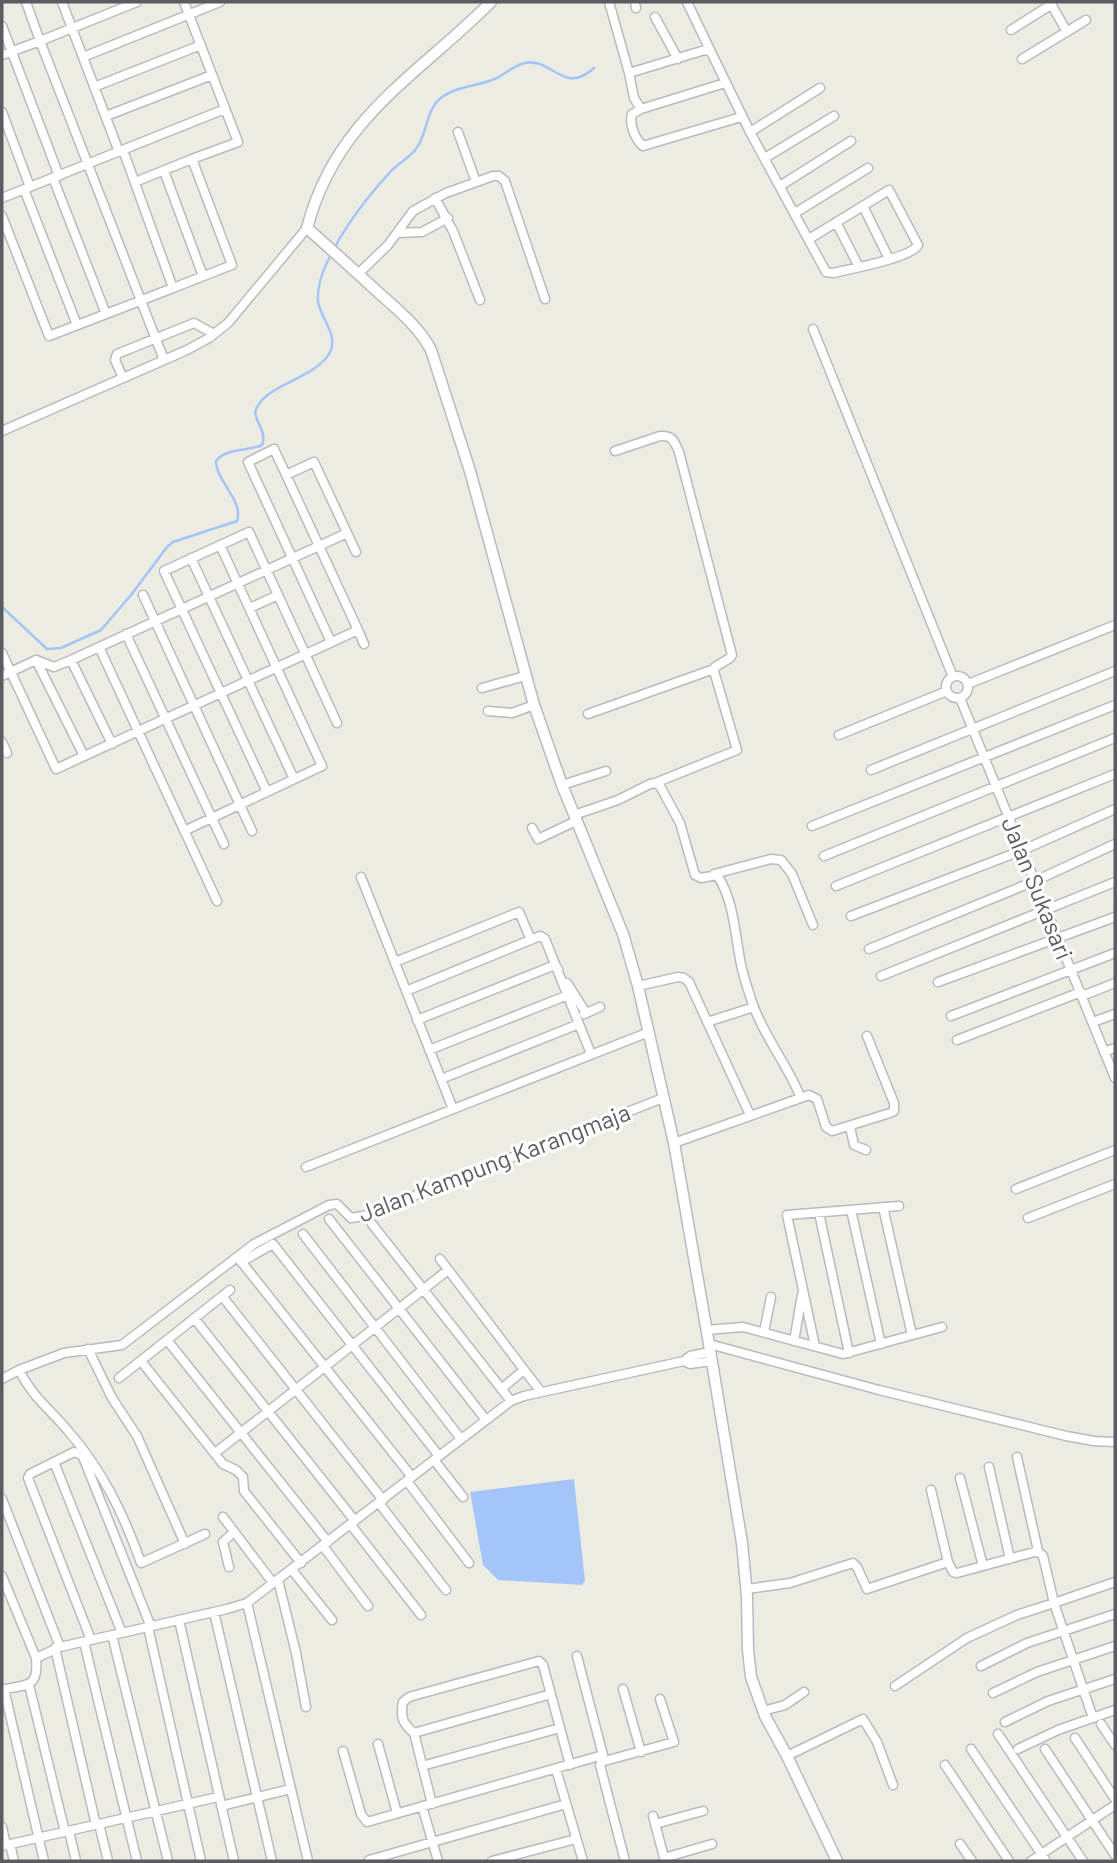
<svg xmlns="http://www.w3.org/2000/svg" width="1117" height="1863" viewBox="0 0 1117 1863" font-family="Barlow,sans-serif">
  <rect width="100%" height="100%" fill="#ecece2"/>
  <!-- water -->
  <path fill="#a5c5f9" d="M574,1479L585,1581L582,1585L498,1580L483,1565L470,1492Z"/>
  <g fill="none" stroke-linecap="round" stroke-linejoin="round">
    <!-- stream -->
    <path stroke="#a5c5f9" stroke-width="2.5" d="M335,247C349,220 371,193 392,170C399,163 410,157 416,149C428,133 425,110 442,97C457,86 480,86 497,78C506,73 515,65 525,63C552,57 563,96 594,68
      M2,607L47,649L61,648L101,630L131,595L167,547L173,542L237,521C244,501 216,481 216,461C227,447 247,452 262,445C267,433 257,424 255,413C261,384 316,380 330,352C339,335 320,318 318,301C317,285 324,267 332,253"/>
    <!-- minor casing -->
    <g stroke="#b9bac0" stroke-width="11">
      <path id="minor" d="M62,2L119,152
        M137,2L40,41L164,360
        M609,2L629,73L705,50L711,52L750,132L826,272L833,273C850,269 911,258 918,245L889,190L809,239
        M635,2L636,8
        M687,2L711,52
        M1050,2L1067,32
        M655,17L678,59
        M2,26L59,176
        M1011,30L1052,4
        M2,55L40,41L26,2
        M83,57L220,2
        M1022,59L1086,20
        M629,73L634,98L641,109L725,83
        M94,87L201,45
        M641,109L632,114C629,124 635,139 643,146L741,117
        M2,112L30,187
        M106,116L212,75
        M458,132L476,182
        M750,132L820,88
        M765,158L834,116
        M164,171L203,276
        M53,178L106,314L173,288L123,150
        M135,182L192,159
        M780,186L851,141
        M24,189L77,325
        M2,198L225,109
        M435,198L453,231L480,300
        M863,206L889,259
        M795,213L868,168
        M2,216L49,336L106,314
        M836,222L859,267
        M397,233L422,232L448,218
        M359,273L388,245L413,211L446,193L493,176H499L505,181L545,299
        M173,288L232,265L192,159L238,142L184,2
        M813,329L953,677
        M123,378L115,360L117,354L194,323L214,334
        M2,431L187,350L209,338L228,323L307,228
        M615,451L660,436C673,435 674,441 679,452L732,655L730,658L715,667L714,671L737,750L655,783
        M286,475L314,462L356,552
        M191,558L294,779
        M143,595L252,831
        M250,608L278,595
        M358,630L364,644
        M126,634L224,844
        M99,647L217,901
        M2,653L56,769L358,630L274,449L248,462L331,642
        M36,660L84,756
        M71,660L112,744
        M946 687a11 11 0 1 1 22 0a11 11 0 1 1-22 0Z
        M2,676L36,660L54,667L71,660L347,533
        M968,684L1115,625
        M482,688L525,676
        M960,698L1115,1078
        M488,711L512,713L534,705
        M588,714L714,669
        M839,735L947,691
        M2,742L7,753
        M871,770L1115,671
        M562,785L606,771
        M267,792L164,571L249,532L337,723
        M574,815L618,800L650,784L655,783L660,786L680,823L695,875L701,878L717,875C735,901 735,939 742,969C745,981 749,993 753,1005C765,1038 787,1064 800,1096
        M812,826L1115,705
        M532,828L538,839L576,821
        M184,831L322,766L220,545
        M824,856L1115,738
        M714,874L771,859L781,860L792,874L813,925
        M361,877L453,1109
        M836,886L1115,774
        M851,916L1023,850L1115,809
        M869,949L1035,881L1115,844
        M395,962L519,912L531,940
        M881,976L1115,882
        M938,982L1115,917
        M567,983L586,1013
        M638,986L678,977L684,978L689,982L750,1115
        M406,991L540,936L545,939L591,1054
        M1082,996L1115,983
        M584,1014L600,1007
        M951,1016L1115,953
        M417,1020L555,965L558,969
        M707,1022L754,1007
        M1093,1022L1115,1014
        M957,1040L1081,992
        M429,1050L568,995
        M1104,1052L1115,1048
        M441,1079L579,1024
        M850,1127L854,1145L866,1150
        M674,1143L809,1095L817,1099L826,1127L832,1131L890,1113L894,1111V1103L867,1036
        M306,1167L649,1032
        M1016,1189L1115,1150
        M883,1207L912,1335
        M851,1210L881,1344
        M819,1213L849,1353
        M1028,1218L1115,1184
        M329,1219L486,1420
        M372,1224L511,1401
        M303,1234L461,1439
        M440,1259L541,1392
        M240,1260L412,1477
        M241,1262L273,1244L439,1456
        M222,1296L383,1500
        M194,1318L355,1521
        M706,1330L743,1327L843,1354L942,1327
        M764,1332L771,1297
        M167,1340L328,1542
        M794,1341L802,1295
        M709,1344L879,1390L1066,1436L1094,1441L1115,1442
        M815,1346L787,1215L899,1206
        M88,1349L112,1398L137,1436L185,1544
        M141,1361L223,1464L236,1470L243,1477L244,1491L301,1563
        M684,1361L690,1364L712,1361
        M19,1370C33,1398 50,1409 69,1432C103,1471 124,1515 141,1563L205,1534
        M119,1378L230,1290
        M2,1379L19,1370L64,1353L122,1345L254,1244L329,1205L337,1204L351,1218L363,1216L663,1098
        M501,1389L524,1370
        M215,1453L448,1270
        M1017,1457L1038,1551
        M434,1460L463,1497
        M54,1462L122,1633
        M989,1467L1010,1559
        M960,1478L983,1566
        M407,1481L469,1563
        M931,1490L948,1562L953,1572L957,1573L1038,1551L1043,1556L1054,1603L1115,1582
        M2,1499L60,1647
        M379,1503L446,1590
        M223,1517L273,1583
        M351,1525L421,1615
        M323,1546L368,1606
        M229,1567L223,1542L234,1532
        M292,1570L332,1620
        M2,1576L36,1658
        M278,1580L296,1653L306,1707
        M747,1589L790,1583L853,1563L857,1567L867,1589L948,1562
        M247,1603L308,1861
        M214,1612L272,1861
        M179,1620L234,1861
        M148,1627L201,1861
        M112,1635L168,1861
        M91,1640L28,1478L30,1474L74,1452L82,1455L85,1462L151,1627
        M84,1642L137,1861
        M55,1648L96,1825
        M577,1656L604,1759
        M981,1666L1027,1643L1115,1614
        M29,1685L65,1832
        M895,1686L967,1638L1017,1615L1054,1603L1093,1718
        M623,1689L641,1752
        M993,1693L1037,1672L1115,1646
        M763,1711L785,1705L804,1692
        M1005,1722L1048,1701L1115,1679
        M1101,1724L1115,1745
        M414,1733L551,1694
        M998,1734L1083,1861
        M1075,1738L1115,1799
        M378,1744L397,1813
        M971,1749L1046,1861
        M1018,1749L1058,1730L1115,1710
        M1045,1749L1115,1855
        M343,1751L361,1814L367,1822L603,1755
        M787,1756L863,1719L877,1742L893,1785
        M945,1765L1009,1861
        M422,1766L560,1728
        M556,1769L583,1861
        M432,1804L414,1733C403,1724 400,1717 403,1702L409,1697L539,1661L543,1665L570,1765
        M221,1806L291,1789
        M422,1806L438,1861
        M653,1816L665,1861
        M99,1824L108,1861
        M655,1824L703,1811
        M2,1827L6,1845
        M69,1831L76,1861
        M10,1844L14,1861
        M960,1844L972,1861
        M2,1846L218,1797
        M664,1858L712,1844
        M369,1860L566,1804
        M44,1861L4,1689C28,1685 39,1687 36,1658L60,1647L227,1609L247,1603L511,1401L524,1396L684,1361L690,1356L710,1352
        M492,1861L576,1839
        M625,1861L600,1765L601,1762L674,1742L660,1699
        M1031,1861L1115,1805"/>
    </g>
    <!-- tertiary casing -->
    <g stroke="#b9bac0" stroke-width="13">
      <path id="tertiary" d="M491,2C416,77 336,118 307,228C332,250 356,272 380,294C399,311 419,327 431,350L470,471L534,705L562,785L623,934L638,986L674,1143L709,1344L742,1543L747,1596L748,1650L751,1677L765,1716L787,1756L837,1861"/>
    </g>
    <!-- minor -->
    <use href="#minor" stroke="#fff" stroke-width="8"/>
    <!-- tertiary -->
    <use href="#tertiary" stroke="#fff" stroke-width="10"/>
  </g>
  <g text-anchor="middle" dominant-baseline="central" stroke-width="6" stroke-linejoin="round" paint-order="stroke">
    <!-- street labels -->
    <g font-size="24" fill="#5a5c62" stroke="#fff">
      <text transform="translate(1038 888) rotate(68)">Jalan Sukasari</text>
      <text transform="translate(494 1162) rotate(-21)">Jalan Kampung Karangmaja</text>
    </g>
  </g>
  <!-- border -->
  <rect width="1117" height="1863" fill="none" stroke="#5a5c62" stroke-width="7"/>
</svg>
